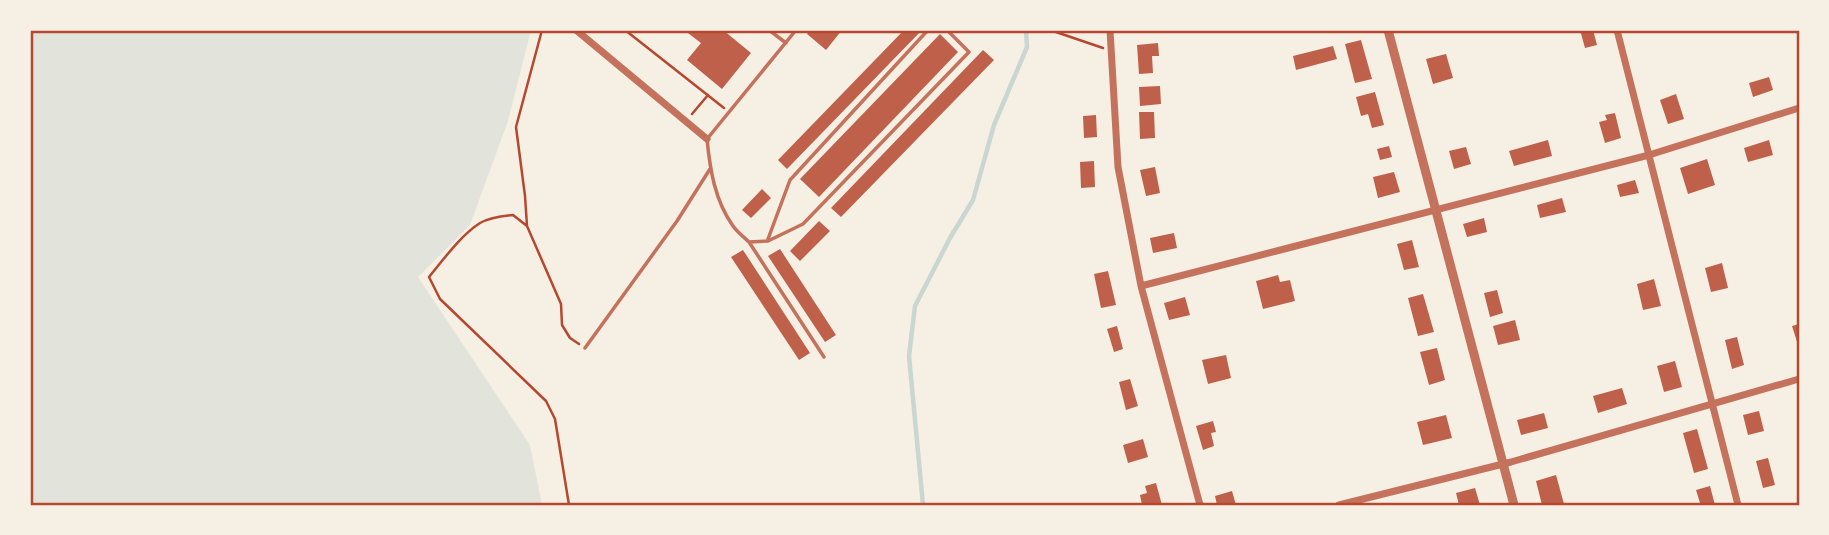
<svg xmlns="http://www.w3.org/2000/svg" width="1829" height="535" viewBox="0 0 1829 535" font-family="'DM Sans',sans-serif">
  <rect width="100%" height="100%" fill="#f6efe4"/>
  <!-- green -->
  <path fill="#e2e4dc" d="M30,30H531L508,121L470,225L418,277L530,445L542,505H30Z"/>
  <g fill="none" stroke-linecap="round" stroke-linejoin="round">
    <!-- stream -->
    <path stroke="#c9d6d2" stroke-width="4.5" d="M923,505L909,356L915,306L950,238L973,200L994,125L1027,47L1026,30"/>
  </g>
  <!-- building -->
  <path fill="#bf614a" d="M684,30H723L751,53L722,89L687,60L701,43Z
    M810,30H842L826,50L807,34Z
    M904,30H922L787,169L778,160Z
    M1580,30H1593L1597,45L1585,48Z
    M940,34L958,52L819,197L800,179Z
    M1361,40L1372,79L1355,83L1345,44Z
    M1158,43L1159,56H1152L1153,73L1139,74L1137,45Z
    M1333,46L1337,59L1296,70L1293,56Z
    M983,50L994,60L841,217L831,208Z
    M1446,54L1453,78L1433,84L1426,59Z
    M1769,77L1773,90L1753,97L1749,83Z
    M1160,86L1161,104L1140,106L1139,87Z
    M1375,92L1384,125L1372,128L1368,114L1361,116L1356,97Z
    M1676,94L1684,119L1668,124L1660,100Z
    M1139,112H1154L1155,138L1140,139Z
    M1615,113L1621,138L1605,143L1599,122L1607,120L1605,115Z
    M1096,115L1097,137L1084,138L1083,116Z
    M1548,140L1552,156L1514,166L1509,151Z
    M1769,140L1773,155L1748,162L1744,148Z
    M1389,146L1392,157L1380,160L1377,149Z
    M1466,147L1471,164L1454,169L1449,151Z
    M1707,159L1715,185L1688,194L1680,168Z
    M1094,161L1095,187L1081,188L1080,162Z
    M1155,167L1160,193L1146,196L1140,170Z
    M1394,172L1400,192L1378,198L1373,177Z
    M1635,180L1639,193L1620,197L1617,185Z
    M762,189L771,198L751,218L742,210Z
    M1562,198L1566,212L1540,218L1537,205Z
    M1484,218L1487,232L1467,237L1463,224Z
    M819,221L830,231L800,261L790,251Z
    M1174,233L1177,248L1153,253L1150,238Z
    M1412,240L1419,267L1404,270L1397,244Z
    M780,249L836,335L825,342L768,256Z
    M743,250L810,353L799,360L731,257Z
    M1722,263L1728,288L1711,292L1705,268Z
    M1108,271L1116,305L1101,308L1094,274Z
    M1278,275L1280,282L1290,280L1295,301L1263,309L1256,281Z
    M1654,279L1661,306L1643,310L1637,284Z
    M1497,290L1503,313L1490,317L1484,293Z
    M1423,294L1434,332L1418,336L1408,298Z
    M1185,297L1190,315L1169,320L1164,303Z
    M1515,320L1520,340L1498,345L1493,326Z
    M1799,324V348L1792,326Z
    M1117,326L1123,349L1114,352L1107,329Z
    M1737,337L1744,365L1732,369L1725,340Z
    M1437,348L1445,380L1429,385L1420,352Z
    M1226,355L1231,378L1208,384L1202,360Z
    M1675,361L1682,387L1664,392L1657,366Z
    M1130,379L1138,406L1126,410L1119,382Z
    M1622,388L1627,404L1598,413L1593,396Z
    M1759,411L1764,431L1748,435L1743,415Z
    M1544,413L1548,428L1521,435L1517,420Z
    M1446,415L1452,438L1423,445L1417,422Z
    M1213,421L1216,432L1211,433L1214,446L1203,450L1196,426Z
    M1697,429L1708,469L1694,473L1683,433Z
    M1143,439L1148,457L1128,463L1123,445Z
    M1768,458L1775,485L1763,488L1756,461Z
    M1556,475L1564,504L1542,505L1536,481Z
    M1156,483L1162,505H1142L1140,495L1147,493L1145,486Z
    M1710,486L1715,505H1695L1700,503L1696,490Z
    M1475,488L1480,505H1459L1456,493Z
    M1232,491L1236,505H1217L1215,496Z"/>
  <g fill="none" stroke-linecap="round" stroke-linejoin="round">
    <!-- path -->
    <path stroke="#b5482f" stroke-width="2.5" d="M542,30L516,127L525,196L527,226L561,304L562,325L570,338L579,344
      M625,30L724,108
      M1050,30L1103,48
      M692,114L708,95
      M527,226L513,215C502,216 489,218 480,223C461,235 443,260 429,277L440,299L546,401L555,419L569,505"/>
    <!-- service -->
    <path stroke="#c5725c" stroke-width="3.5" d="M769,30L786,43
      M796,30L707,139C710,170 715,201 733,226C737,232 744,237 749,242L768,241L803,224L969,52L947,30
      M768,239L790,180L928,30
      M749,242L824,357
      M585,348L677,221L710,169"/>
    <!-- minor -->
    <path stroke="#c5725c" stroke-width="7" d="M576,30L707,139
      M1110,30L1118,167L1141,286L1200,505
      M1617,30L1738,505
      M1141,286L1649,155L1799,108
      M1339,505L1511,462L1799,379"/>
    <!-- tertiary -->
    <path stroke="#c5725c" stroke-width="9" d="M1388,30L1514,505"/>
  </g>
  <!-- border -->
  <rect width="1829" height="535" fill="none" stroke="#f6efe4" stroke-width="63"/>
  <rect x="32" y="32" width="1766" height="472" fill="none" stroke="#b5482f" stroke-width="2.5"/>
</svg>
